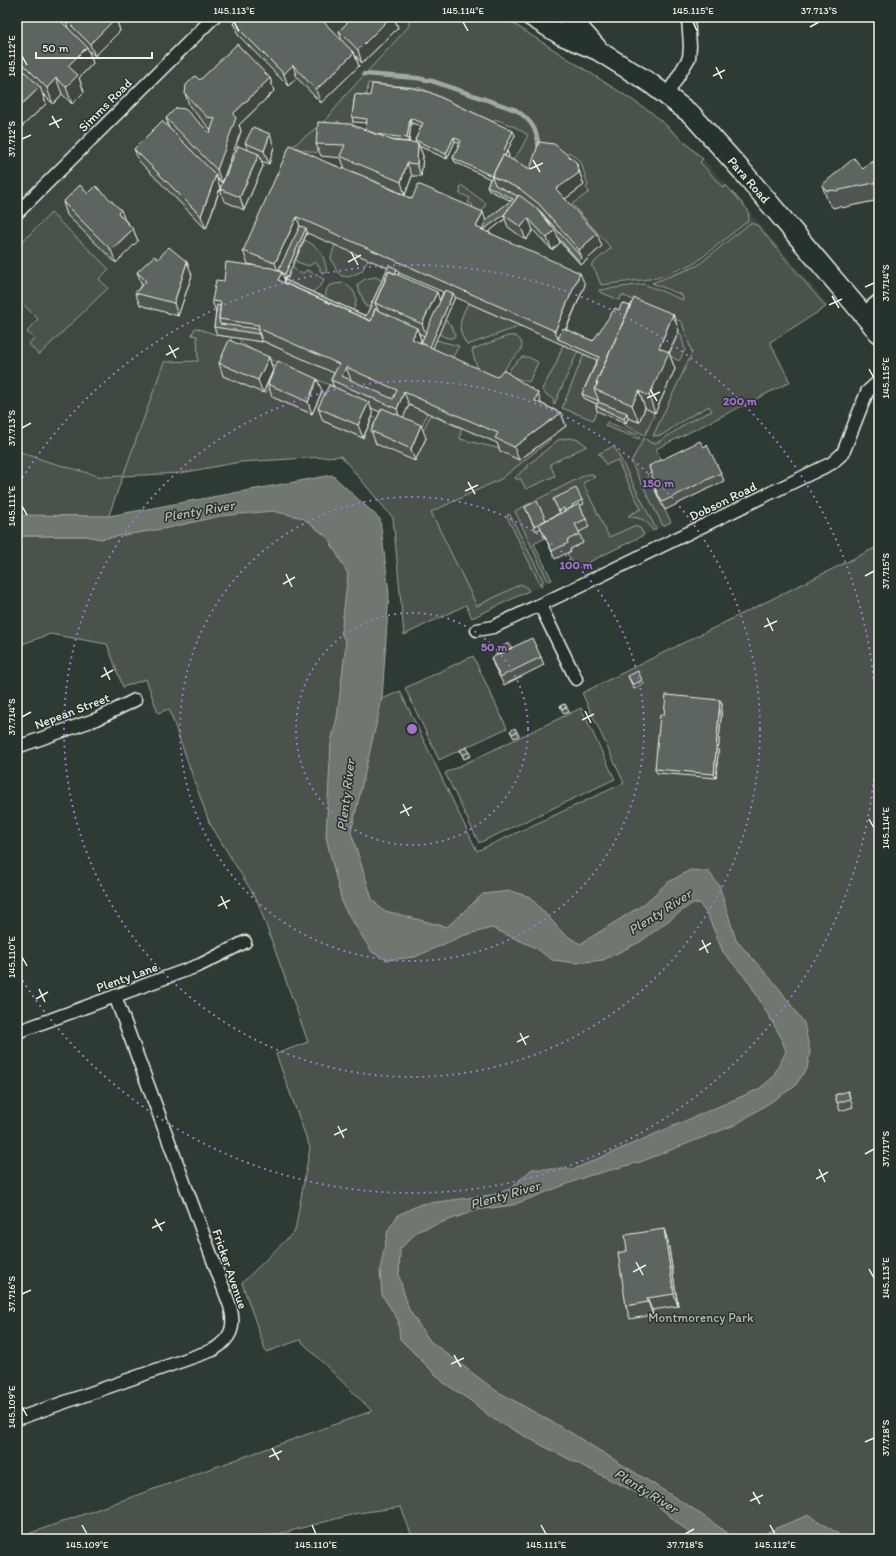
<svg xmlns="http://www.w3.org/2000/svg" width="896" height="1556" viewBox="0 0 896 1556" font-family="Itim,sans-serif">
  <rect width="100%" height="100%" fill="#2e3b34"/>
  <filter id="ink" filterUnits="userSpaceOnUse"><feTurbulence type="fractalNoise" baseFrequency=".025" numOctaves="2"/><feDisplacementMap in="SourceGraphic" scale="8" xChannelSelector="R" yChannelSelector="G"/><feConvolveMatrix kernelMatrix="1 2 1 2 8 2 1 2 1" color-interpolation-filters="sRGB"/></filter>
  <g filter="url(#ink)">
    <!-- built -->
    <path fill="#3c4841" d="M17,17H409L408,20L413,17H489L582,67L651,112L670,127L699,154L723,181L828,305L770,342L790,382L639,457L671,522L612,551L580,486L520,515L552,580L537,588L472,618L466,605L404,635L393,518L341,456L240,462L181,473L102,477L46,461L17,451Z"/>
    <!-- green -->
    <path fill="#48524c" stroke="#9ea29a" d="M409,17H503L651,112L703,159L700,162L723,188L726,185L748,210L749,220L695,263L657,278L601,285L596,272L591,265L611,248L572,204L589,192L586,187L588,185L581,162L569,152L563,158L530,172L511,162L521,149L528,135L515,127L495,119L493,122L421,88L368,83L367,95L355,94L352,126L340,125V122L337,121L336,131L319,133L317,153L292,147L327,119L345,96L409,26Z
      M461,185L486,203L479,218L469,214L473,205L468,203L470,198L459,193L461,191L460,188Z
      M51,213L109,269L99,279L108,288L39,355L29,344L34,338L27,332L38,319L17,298V247Z
      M750,223L757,225L826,307L770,342L790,382L656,449L664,466L647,475L671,522L663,526L631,462L644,438L651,443H656L665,438L690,421L712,411L709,406L687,418L662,435L653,436L692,353L682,322L622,295L619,300L600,292L599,290L644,284L683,300L682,295L652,283L697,266Z
      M305,240C321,249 324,254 327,273L320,271V267L315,262L309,266L297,262L296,259Z
      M335,244L368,259L362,271L349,277L342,276L337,272L331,258Z
      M292,266L298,273H303L307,270L324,279L322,284L313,292L312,296L286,285Z
      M376,277L383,281L370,306L366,307L357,285L365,279Z
      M343,283C350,286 357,293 356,301C356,305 353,310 352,313L327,301C325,296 325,290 329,286L335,284Z
      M468,303L521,326L467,345C456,328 460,320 468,303Z
      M445,319L453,328L455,336L453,338H447L439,334Z
      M196,328L217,335L231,337L232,342L223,376L266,393L268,389L266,388L273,370L269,363L290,372L273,397L312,414L322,392L323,391L333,399L323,421L363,438L373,417L381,420L415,461L426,438L421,436L430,415L461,428L460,439L501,449L519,460L551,436L550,440L501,479L431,512L477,606L521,584L526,587L529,591L472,618L466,605L404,635L393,518L341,456L240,462L181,473L123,476L105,526L260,500L356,539L359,710L400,691L477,851L624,783L582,693L879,546V1539H413L401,1507L358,1513L279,1534L239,1539H17V1538L372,1411L300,1340L266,1352L242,1283L295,1231L310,1148L276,1054L308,1042L257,900L209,822L169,709L158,713L146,679L123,687L107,644L50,634L17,646V536H86L101,538L105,527L17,526V451L46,461L102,477L123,476L164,362L198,361L197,336L192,335L194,329Z
      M678,333L681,334L685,350L679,361L669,355Z
      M508,336C513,335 517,336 520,340C527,351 513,356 508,364C504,370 502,375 496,379L479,373L472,351L473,349Z
      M238,338L262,341L343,376L334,386L327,384C309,376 245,352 238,338Z
      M436,340L459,346L451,360L431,351Z
      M563,345L578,351L554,405L553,399L544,393L542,389L555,366Z
      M584,354L600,361L584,398L600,406L593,420L562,408Z
      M522,357H528L538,362L529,382L507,375L512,366Z
      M409,405L427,413L420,431L389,416Z
      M645,408L654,412L653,415L654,416L645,435L624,425L628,418L639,422Z
      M607,422L640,436L639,439L605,426Z
      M570,438L579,440L587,446L550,464L555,476L526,489L520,478L517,480L515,478L525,468L527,469L528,465L558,440Z
      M614,446L656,529L653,531C646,519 642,518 629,517V515L641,509L617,460L606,465L600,454H598Z
      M587,474H592L595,477L583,483L609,537L634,526L640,528L644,535L577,568L567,554L571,552L570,549L583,543L542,532L545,538L534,544L552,580L550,581L547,579L515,511Z
      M508,514L510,515L543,580L542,585L541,586L507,517Z
      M473,656L507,728L439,760L405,688Z
      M581,708L615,779L479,843L445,773Z"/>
    <!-- water -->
    <path fill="#6f7770" stroke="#a4a8a0" d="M332,475L380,519L389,593L382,699L351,832L372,899L382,910L447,927L483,894L511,891L530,897L564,934L580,944L644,904L667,883L690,870L708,871L719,885L736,940L778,987L804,1023L810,1052L807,1069L794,1087L735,1125L640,1162L588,1176L513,1205L477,1210L418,1231L400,1249L399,1276L409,1310L430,1341L495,1390L568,1431L692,1508L736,1539H700L688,1532L651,1500L543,1446L493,1419L471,1401L444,1383L400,1339L398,1320L382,1295L380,1270L388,1230L398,1215L421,1204L492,1195L510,1189L532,1169H574L759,1089L772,1078L786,1052L781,1037L749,982L723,952L708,916L699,903L691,904L640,942L603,960L576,963L552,960L536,948L492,928L462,936L415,957L387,960L372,952L343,906L326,837L331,742L337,718L346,643L341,633L348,574L328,538L303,518L272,511L220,516L168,528L101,539L86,536H17V515L109,516Z
      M809,1515L840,1535L842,1539H754L776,1528Z"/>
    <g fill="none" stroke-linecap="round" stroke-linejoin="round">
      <!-- stream -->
      <path stroke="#a4a8a0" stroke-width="4.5" d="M364,74L417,78L432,81L516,110C532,121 537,129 539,149"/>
      <!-- street casing -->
      <g stroke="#f4f1e8" stroke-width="15">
        <path id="street" d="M667,95L689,58L690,46L688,17
          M17,213L214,17
          M863,314L879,300
          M540,605L576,679
          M477,630L493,627L567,592L832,463L843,453L867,392L879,381
          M17,747L97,719L135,700
          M17,1032L200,965L245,942
          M17,1419L213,1350C231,1339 236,1327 230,1306L115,996"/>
      </g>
      <!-- primary casing -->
      <g stroke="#f4f1e8" stroke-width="22">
        <path id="primary" d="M532,17L561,35L597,50L650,83L692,115L743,172L879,333
          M567,17L581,30L597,48"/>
      </g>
      <!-- street -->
      <use href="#street" stroke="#26332d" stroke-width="12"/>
      <!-- primary -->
      <use href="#primary" stroke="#26332d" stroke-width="19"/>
    </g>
    <!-- wall -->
    <path fill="#4f5751" stroke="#f4f1e8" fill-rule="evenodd" d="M17,17L68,28L66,21L61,17H114L116,18L120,31L95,56L88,50L93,63L79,78L84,92L72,104L62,94L53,104L43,94L46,104L17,131Z
      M353,17H394L398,28L362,63L355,55L359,66L321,103L297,78L288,86L238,35L233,23L342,41L339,31Z
      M270,78L274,91L239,125L241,131L222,183L217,178L220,188L248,149L245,143L274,147L269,164L261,161L263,166L244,210L224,201L220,189L206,229L139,161L134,149L169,129L166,118L210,133L211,130L190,107L185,94L200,80Z
      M355,94L515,135L507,151L509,156L508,158L530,169L576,162L584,185L565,199L602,246L581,265L560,242V243L552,250L533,230L526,240L508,227L505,219L488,232L585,285L566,330L593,341L619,310L630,306L673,314L679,331L669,353L675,369L655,413L645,408L639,422L628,418L626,423L597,411L596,406L597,404L584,398L582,394L597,360L455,297L432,348L542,404L561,413L566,426L519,460L500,451L497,443L409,405L403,417L426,438L415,461L376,444L371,431L380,412L371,408L373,415L363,438L323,421L318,408L334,387L331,380L334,373L263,341L262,342L217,335L214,327L216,312L212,301L224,281L253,265L248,264L243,251L328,163L358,174L345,169L341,158L321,156L316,144L366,130L367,123L353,122L352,117ZM411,123L422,126L415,140L416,143L394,141L390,140L409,142ZM455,141L460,144L453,158L455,162L490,179L487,186L489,190L511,201L486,220L412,199L365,177L405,195L412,176H421L423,156L419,146L447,159ZM307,233L388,268L366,316L285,280L284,277L287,278ZM399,273L443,292L440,300L398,275ZM419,333L424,336L421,343H420L421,340Z
      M863,169L879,170V200L841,208V206L833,208L828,202L822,185Z
      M88,194L125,220L133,229L138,241L116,263L67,215L63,202Z
      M158,259L192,275L178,316L140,305L135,293L142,285L137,272Z
      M269,357L273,370L263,393L223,376L219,363Z
      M268,384L322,391L312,414L272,397Z
      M704,447L721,473L724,481L665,510L658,497L655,488L658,487L656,488L649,466Z
      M553,499L582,500L584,504L580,506L586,519L589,527L579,532L583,543L570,549L571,551L555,559L541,528L536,531L525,507L546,520L560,513Z
      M512,648L541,657L544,665L504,685L494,666L491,658L497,655L496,650Z
      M628,676L642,680L644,684L634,689Z
      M720,700L722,704L716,778L657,773L655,769L664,715Z
      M565,704L569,712L564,714L560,706Z
      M510,731L517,732L519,736L514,738Z
      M460,750L469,752L471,756L464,759Z
      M848,1091L853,1107L840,1111L835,1095Z
      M664,1229L668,1242L678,1306L652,1310L653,1315L630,1319L626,1306L627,1251Z"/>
    <!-- shaded-wall -->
    <path fill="#404742" stroke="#f4f1e8" d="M391,17H394L398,28L362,63L358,50Z
      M116,18L120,31L95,56L90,44Z
      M87,47L93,63L79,78L84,92L72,104L66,87L68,66Z
      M354,53L359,66L321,103L316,90Z
      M293,65L297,78L288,86L284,74Z
      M56,78L62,94L53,104L47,88Z
      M270,78L274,91L239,125L241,131L222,183L217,170L233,114Z
      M40,87L46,104L17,131V109Z
      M410,118L411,123L409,142L407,138Z
      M513,131L515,135L506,154L504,150Z
      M270,134L274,147L269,164L264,151Z
      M454,137L455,141L447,159L446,154Z
      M418,143L423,156L421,176L417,164Z
      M507,151L509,156L498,179L495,178Z
      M259,154L263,166L244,210L240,197Z
      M576,162L584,185L561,202L556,189Z
      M407,163L412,176L405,195L401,182Z
      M216,175L220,188L206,229L201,216Z
      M121,210L126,223L118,213Z
      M483,212L487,225L504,215L505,219L482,237L476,227Z
      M297,217L301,230L278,271L275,263Z
      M528,218L533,230L526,240L521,227Z
      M306,228L307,232L287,278L285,274Z
      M133,229L138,241L116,263L111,250Z
      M555,230L560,243L552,250L547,238Z
      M597,234L602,246L581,265L579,261L582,258L579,250Z
      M187,262L192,275L178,316L174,303Z
      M397,269L399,273L384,307L381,306Z
      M282,272L286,285L278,280Z
      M580,273L585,285L561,340L558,339L555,331Z
      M437,292L441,305L427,337L422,324Z
      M453,293L455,297L429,357L427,353Z
      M673,314L679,331L669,353L675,369L655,413L649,396L659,348Z
      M417,328L421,340L416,352L412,339Z
      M259,332L262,341V342L259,334Z
      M269,357L273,370L263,393L258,380Z
      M346,367L351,380L348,387L342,376Z
      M317,379L322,391L312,414L308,402Z
      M639,391L645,408L639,422L632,405Z
      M404,392L409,405L401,422L397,409Z
      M538,393L542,406L535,401Z
      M369,402L373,415L363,438L358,425Z
      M561,413L566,426L519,460L514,447Z
      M627,413L628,418L626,423L624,419Z
      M421,425L426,438L415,461L411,449Z
      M720,700L722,704L716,778L714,774Z
      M664,1229L668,1242L678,1306L674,1294Z
      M647,1298L652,1310L653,1315L648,1302Z"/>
    <!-- building -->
    <path fill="#5c655e" stroke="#f4f1e8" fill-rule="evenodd" d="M17,17H57L87,47L68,66L78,75L66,87L56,78L47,88L17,58Z
      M65,17H114L116,18L90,44L64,18Z
      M239,17H319L354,53L316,90L293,65L284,74L233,23Z
      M353,17H391L358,50L339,31Z
      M237,44L270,78L233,114L236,118L217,170L166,118L176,108L185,109L210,133L215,118L207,117L185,94L186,85L195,76L200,80Z
      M17,64L40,87L17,109Z
      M372,84L413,88L429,92L513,131L504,150L507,151L505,156L503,155L492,176L495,185L518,196L504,215L483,230H482L486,220L513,199L487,186L492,176L453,158L461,141L454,137L446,154L415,140L423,123L410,118L407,138L375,134L366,130L367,119L352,117L355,94L370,96Z
      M162,121L216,175L201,216L134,149Z
      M318,122L350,124L394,141L418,143L417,164L407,163L401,182L340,156L345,145L316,144Z
      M253,127L270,134L264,151L245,143Z
      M539,142L554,144L576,162L579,173L556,189L597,234L579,250L539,204L520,189L492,176L503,155L530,169Z
      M290,145L328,163L361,175L412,199L418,184L483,212L476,227L580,273L555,331L297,217L275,263L243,251Z
      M238,146L259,154L240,197L220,189Z
      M854,158L863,169L872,161L879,170V182L835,191L834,190L827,191L822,185Z
      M80,185L88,194L96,186L121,210L118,213L133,229L111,250L63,202Z
      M519,195L535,207L555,230L547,238L528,218L521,227L504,215Z
      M536,207L542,213L582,258L579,261L558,238L555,230Z
      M300,226L306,228L285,274L278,271Z
      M169,247L187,262L174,303L135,293L146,281L137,272L154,256L158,259Z
      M226,262L272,268L282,272L278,280L359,316L371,321L375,309L417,328L412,339L497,377L503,370L538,393L535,401L561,413L514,447L495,438L498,433L404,392L397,409L331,380L339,364L258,328L259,325L219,319L221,302L212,301L216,280L224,281ZM346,367L397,390L393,399L342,376Z
      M389,265L397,269L395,274L389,271L375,303L378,310L375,309L371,321L359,316L284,283L285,280L366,316Z
      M389,271L437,292L422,324L375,303Z
      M445,290L453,293L430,347L421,343Z
      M634,298L673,314L659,348L669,352L649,396L639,391L632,405L594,389L598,383H596Z
      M622,303L630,306L596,383L597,385L594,389L599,401L582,394L599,357L558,339L563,328L593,341L615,308L619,310Z
      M217,305L220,306L219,319L220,324L258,329L259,332V334L214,327Z
      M229,340L269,357L258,380L219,363Z
      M278,361L317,379L308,402L268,384Z
      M329,385L369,402L358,425L318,408Z
      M598,402L627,413L624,419L596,406Z
      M382,408L421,425L411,449L371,431Z
      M700,441L704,447L707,445L721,473L662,502L655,488L658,487L654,479H653L649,466Z
      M576,488L582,500L572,505L573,507L565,511L564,508L559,511L553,499Z
      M537,501L546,520L534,526L525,507Z
      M579,504L586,519L575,524L580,534L567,540L568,543L552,551L539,524Z
      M532,638L541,657L500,677L491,658Z
      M509,643L512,648L498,655L496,650Z
      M638,671L642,680L633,685L628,676Z
      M666,695L720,700L714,774L655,769L660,715H664Z
      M565,704L567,707L562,709L560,706Z
      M515,728L517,732L512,734L510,731Z
      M467,747L469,752L463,755L460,750Z
      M848,1091L850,1099L837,1103L835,1095Z
      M664,1229L674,1294L647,1298L648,1302L626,1306L618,1253L627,1251L625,1235Z"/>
  </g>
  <!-- ticks -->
  <path fill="none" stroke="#f4f1e8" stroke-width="1.5" d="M234,22L239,31M463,22L468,31M693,22L697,31M810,27L819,22M22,56L27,65M716,67L722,79M713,76L725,70M52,116L59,128M49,125L62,119M22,139L31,135M533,160L540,172M530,169L543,163M351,252L358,265M348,262L361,255M865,287L874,283M832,296L839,308M829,305L842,299M169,345L176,358M166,355L179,348M869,369L874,378M650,389L657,401M647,398L660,392M22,428L31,423M468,482L475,494M465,491L478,485M22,506L27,515M286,574L292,587M865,576L874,571M283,584L295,577M767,618L773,631M764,627L777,621M104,667L110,680M101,677L113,670M585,711L591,723M22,717L31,712M582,720L594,714M403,804L409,816M400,813L412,807M869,819L874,828M221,896L227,909M218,906L230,900M702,940L708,953M699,950L711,943M22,957L27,966M39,989L45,1002M36,999L48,992M520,1033L526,1045M517,1042L529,1036M338,1126L344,1138M334,1135L347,1129M865,1154L874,1149M819,1169L825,1182M816,1179L828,1172M155,1219L162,1231M152,1228L165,1222M636,1262L643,1275M869,1269L874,1278M633,1272L646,1265M22,1294L31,1290M454,1355L461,1367M451,1364L464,1358M22,1407L27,1416M865,1442L874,1438M272,1448L279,1460M269,1457L282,1451M753,1492L760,1504M750,1501L763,1495M82,1525L87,1534M312,1525L316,1534M541,1525L546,1534M770,1525L775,1534M685,1534L694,1529"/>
  <!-- distance rings -->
  <g fill="none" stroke="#a571cd" stroke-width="2" stroke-dasharray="2 4">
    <circle cx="412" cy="729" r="116"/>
    <circle cx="412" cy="729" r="232"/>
    <circle cx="412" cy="729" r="348"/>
    <path d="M19 483A464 464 0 1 1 19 975"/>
  </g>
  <g text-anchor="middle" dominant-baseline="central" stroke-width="3" stroke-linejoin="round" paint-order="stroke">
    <!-- street labels -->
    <g font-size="13" fill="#f4f1e8" stroke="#26332d">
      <text transform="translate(105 105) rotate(-45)">Simms Road</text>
      <text transform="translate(749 180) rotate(49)">Para Road</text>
      <text transform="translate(723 501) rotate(-26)">Dobson Road</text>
      <text transform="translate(72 711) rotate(-21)">Nepean Street</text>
      <text transform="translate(127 977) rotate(-20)">Plenty Lane</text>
      <text transform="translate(230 1269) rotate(71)">Fricker Avenue</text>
    </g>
    <!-- park labels -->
    <g font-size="13" fill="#b8b9b1" stroke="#26332d">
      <text x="701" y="1317">Montmorency Park</text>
    </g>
    <!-- water labels -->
    <g font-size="14" font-style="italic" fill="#b8bab2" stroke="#26332d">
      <text transform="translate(199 511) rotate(-10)">Plenty River</text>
      <text transform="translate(346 795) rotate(-83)">Plenty River</text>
      <text transform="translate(660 912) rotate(-33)">Plenty River</text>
      <text transform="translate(505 1195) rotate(-16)">Plenty River</text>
      <text transform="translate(646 1491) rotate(32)">Plenty River</text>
    </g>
  </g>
  <circle cx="412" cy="729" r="6" fill="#a571cd" stroke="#26332d" stroke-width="2"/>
  <g font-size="12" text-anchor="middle" font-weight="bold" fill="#a571cd" stroke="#26332d" stroke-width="3" stroke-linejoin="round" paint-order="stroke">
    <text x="740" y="405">200 m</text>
    <text x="658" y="487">150 m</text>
    <text x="576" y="569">100 m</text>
    <text x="494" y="651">50 m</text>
  </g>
  <!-- margin -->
  <rect width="896" height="1556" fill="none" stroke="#26332d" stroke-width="44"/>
  <!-- scale -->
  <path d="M36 52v6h116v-6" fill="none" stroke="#f4f1e8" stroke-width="2"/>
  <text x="42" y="52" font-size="12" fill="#f4f1e8" stroke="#26332d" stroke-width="3" paint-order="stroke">50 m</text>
  <rect x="22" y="22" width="852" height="1512" fill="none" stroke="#f4f1e8" stroke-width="1.5"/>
  <g font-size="10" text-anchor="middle" fill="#f4f1e8">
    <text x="234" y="14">145.113°E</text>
    <text x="463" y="14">145.114°E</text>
    <text x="693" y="14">145.115°E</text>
    <text x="819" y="14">37.713°S</text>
    <text transform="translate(11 56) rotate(-90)" y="4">145.112°E</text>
    <text transform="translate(11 139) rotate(-90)" y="4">37.712°S</text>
    <text transform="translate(885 283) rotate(-90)" y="4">37.714°S</text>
    <text transform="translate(885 378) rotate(-90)" y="4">145.115°E</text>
    <text transform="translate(11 428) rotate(-90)" y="4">37.713°S</text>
    <text transform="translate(11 506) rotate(-90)" y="4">145.111°E</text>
    <text transform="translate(885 571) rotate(-90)" y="4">37.715°S</text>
    <text transform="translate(11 717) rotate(-90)" y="4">37.714°S</text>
    <text transform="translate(885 828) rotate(-90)" y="4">145.114°E</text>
    <text transform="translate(11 957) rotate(-90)" y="4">145.110°E</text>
    <text transform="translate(885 1149) rotate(-90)" y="4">37.717°S</text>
    <text transform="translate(885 1278) rotate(-90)" y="4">145.113°E</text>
    <text transform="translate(11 1294) rotate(-90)" y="4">37.716°S</text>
    <text transform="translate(11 1407) rotate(-90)" y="4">145.109°E</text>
    <text transform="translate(885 1438) rotate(-90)" y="4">37.718°S</text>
    <text x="87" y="1548">145.109°E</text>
    <text x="316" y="1548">145.110°E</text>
    <text x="546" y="1548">145.111°E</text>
    <text x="685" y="1548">37.718°S</text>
    <text x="775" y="1548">145.112°E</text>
  </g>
</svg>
